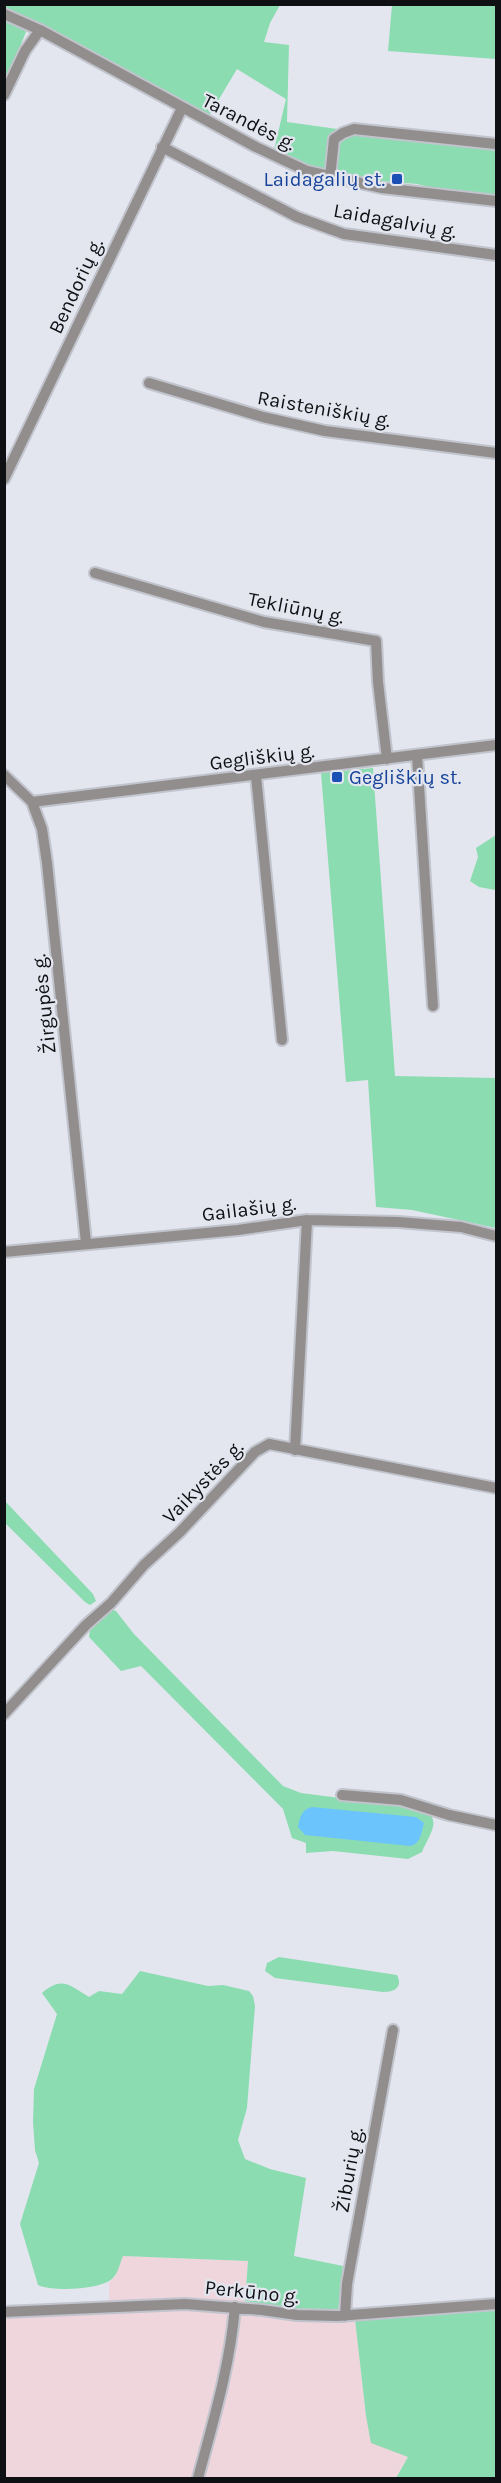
<svg xmlns="http://www.w3.org/2000/svg" width="501" height="2483" viewBox="0 0 501 2483" font-family="Karla,sans-serif">
  <rect width="100%" height="100%" fill="#e3e6ef"/>
  <!-- industrial -->
  <path fill="#efd5dc" d="M123,2256L248,2261L244,2312L317,2321L355,2319L366,2416L408,2457L396,2478H5V2315L109,2309V2282L115,2277Z"/>
  <!-- green -->
  <path fill="#8cdcb1" d="M4,5H280L270,23L264,42L289,45L287,122L496,151V197L444,191L417,184L370,180L313,167L274,150L286,99L237,69L209,116L5,9Z
    M392,5H496V59L388,51Z
    M5,19L21,26L26,32L5,84Z
    M373,768L395,1076L496,1078V1228L412,1210L376,1207L368,1080L346,1082L321,773Z
    M496,835V895L495,890L479,887L470,881L478,857L476,848Z
    M5,1501L93,1594L96,1601L90,1605L85,1602L5,1523Z
    M111,1609L116,1611L134,1634L283,1786L301,1793L418,1808C445,1817 430,1833 422,1852L408,1859L333,1851L306,1853V1843L292,1838L283,1809L141,1666L121,1671L89,1637L90,1629Z
    M279,1957L397,1975C403,1987 395,1992 383,1992L275,1978L265,1971L267,1963Z
    M140,1971L208,1986L223,1985L249,1991L253,1996L255,2006L247,2108L238,2140L245,2159L270,2169L306,2178L294,2256L343,2266L338,2311L303,2310L245,2301L248,2261L123,2256C120,2263 118,2273 113,2278C102,2290 51,2292 38,2285L20,2224L39,2163L35,2150L33,2122L34,2089L57,2014L42,1993C62,1976 69,1985 89,1997L99,1991L122,1994Z
    M496,2309V2478H396L408,2457L371,2443L366,2416L355,2319Z"/>
  <!-- water -->
  <path fill="#6cc4fc" d="M312,1807L416,1817L424,1823C421,1833 421,1844 410,1846L305,1835L298,1827C300,1817 301,1810 312,1807Z"/>
  <g fill="none" stroke-linecap="round" stroke-linejoin="round">
    <!-- minor casing -->
    <g stroke="#c1c4cc" stroke-width="14">
      <path id="minor" d="M4,14L40,30L256,147L307,171L382,188L496,201
        M4,95L25,51L40,30
        M162,147L297,217L344,234L496,255
        M330,178L334,139L343,133L354,129L496,144
        M149,383L263,417L325,431L496,453
        M4,479L182,108
        M95,573L264,622L376,641L378,682L387,759
        M417,755L433,1006
        M4,775L32,802L42,829L47,863L86,1243
        M256,776L282,1040
        M32,802L496,745
        M4,1252L238,1230L307,1220L398,1222L461,1227L496,1236
        M295,1450L307,1220
        M4,1714L86,1625L111,1603L144,1565L180,1532L255,1452L269,1444L496,1488
        M342,1795L401,1800L449,1815L496,1825
        M4,2312L185,2304L262,2310L297,2315L337,2316L496,2304
        M345,2316L347,2284L393,2030
        M198,2478C213,2422 230,2366 235,2307"/>
    </g>
    <!-- minor -->
    <use href="#minor" stroke="#928e8e" stroke-width="10"/>
  </g>
  <!-- markers -->
  <g fill="#1a4fb4" stroke="#e3e6ef" stroke-width="2">
    <rect x="391" y="173" width="12" height="12" rx="3"/>
    <rect x="331" y="771" width="12" height="12" rx="3"/>
  </g>
  <g text-anchor="middle" dominant-baseline="central" stroke-width="4.5" stroke-linejoin="round" paint-order="stroke">
    <!-- street labels -->
    <g font-size="20" fill="#0f1013" stroke="#e3e6ef">
      <text transform="translate(249 122) rotate(27)">Tarandės g.</text>
      <text transform="translate(395 221) rotate(10)">Laidagalvių g.</text>
      <text transform="translate(76 286) rotate(-65)">Bendorių g.</text>
      <text transform="translate(324 409) rotate(10)">Raisteniškių g.</text>
      <text transform="translate(296 608) rotate(11)">Tekliūnų g.</text>
      <text transform="translate(262 757) rotate(-7)">Gegliškių g.</text>
      <text transform="translate(44 1004) rotate(-96)">Žirgupės g.</text>
      <text transform="translate(249 1209) rotate(-7)">Gailašių g.</text>
      <text transform="translate(203 1482) rotate(-46)">Vaikystės g.</text>
      <text transform="translate(349 2170) rotate(-80)">Žiburių g.</text>
      <text transform="translate(252 2292) rotate(6)">Perkūno g.</text>
    </g>
    <!-- transit labels -->
    <g font-size="20" fill="#164399" stroke="#e3e6ef" text-anchor="end">
      <text x="385" y="179">Laidagalių st.</text>
      <text x="349" y="777" text-anchor="start">Gegliškių st.</text>
    </g>
  </g>
  <!-- border -->
  <rect width="501" height="2483" fill="none" stroke="#0f1013" stroke-width="12"/>
</svg>
